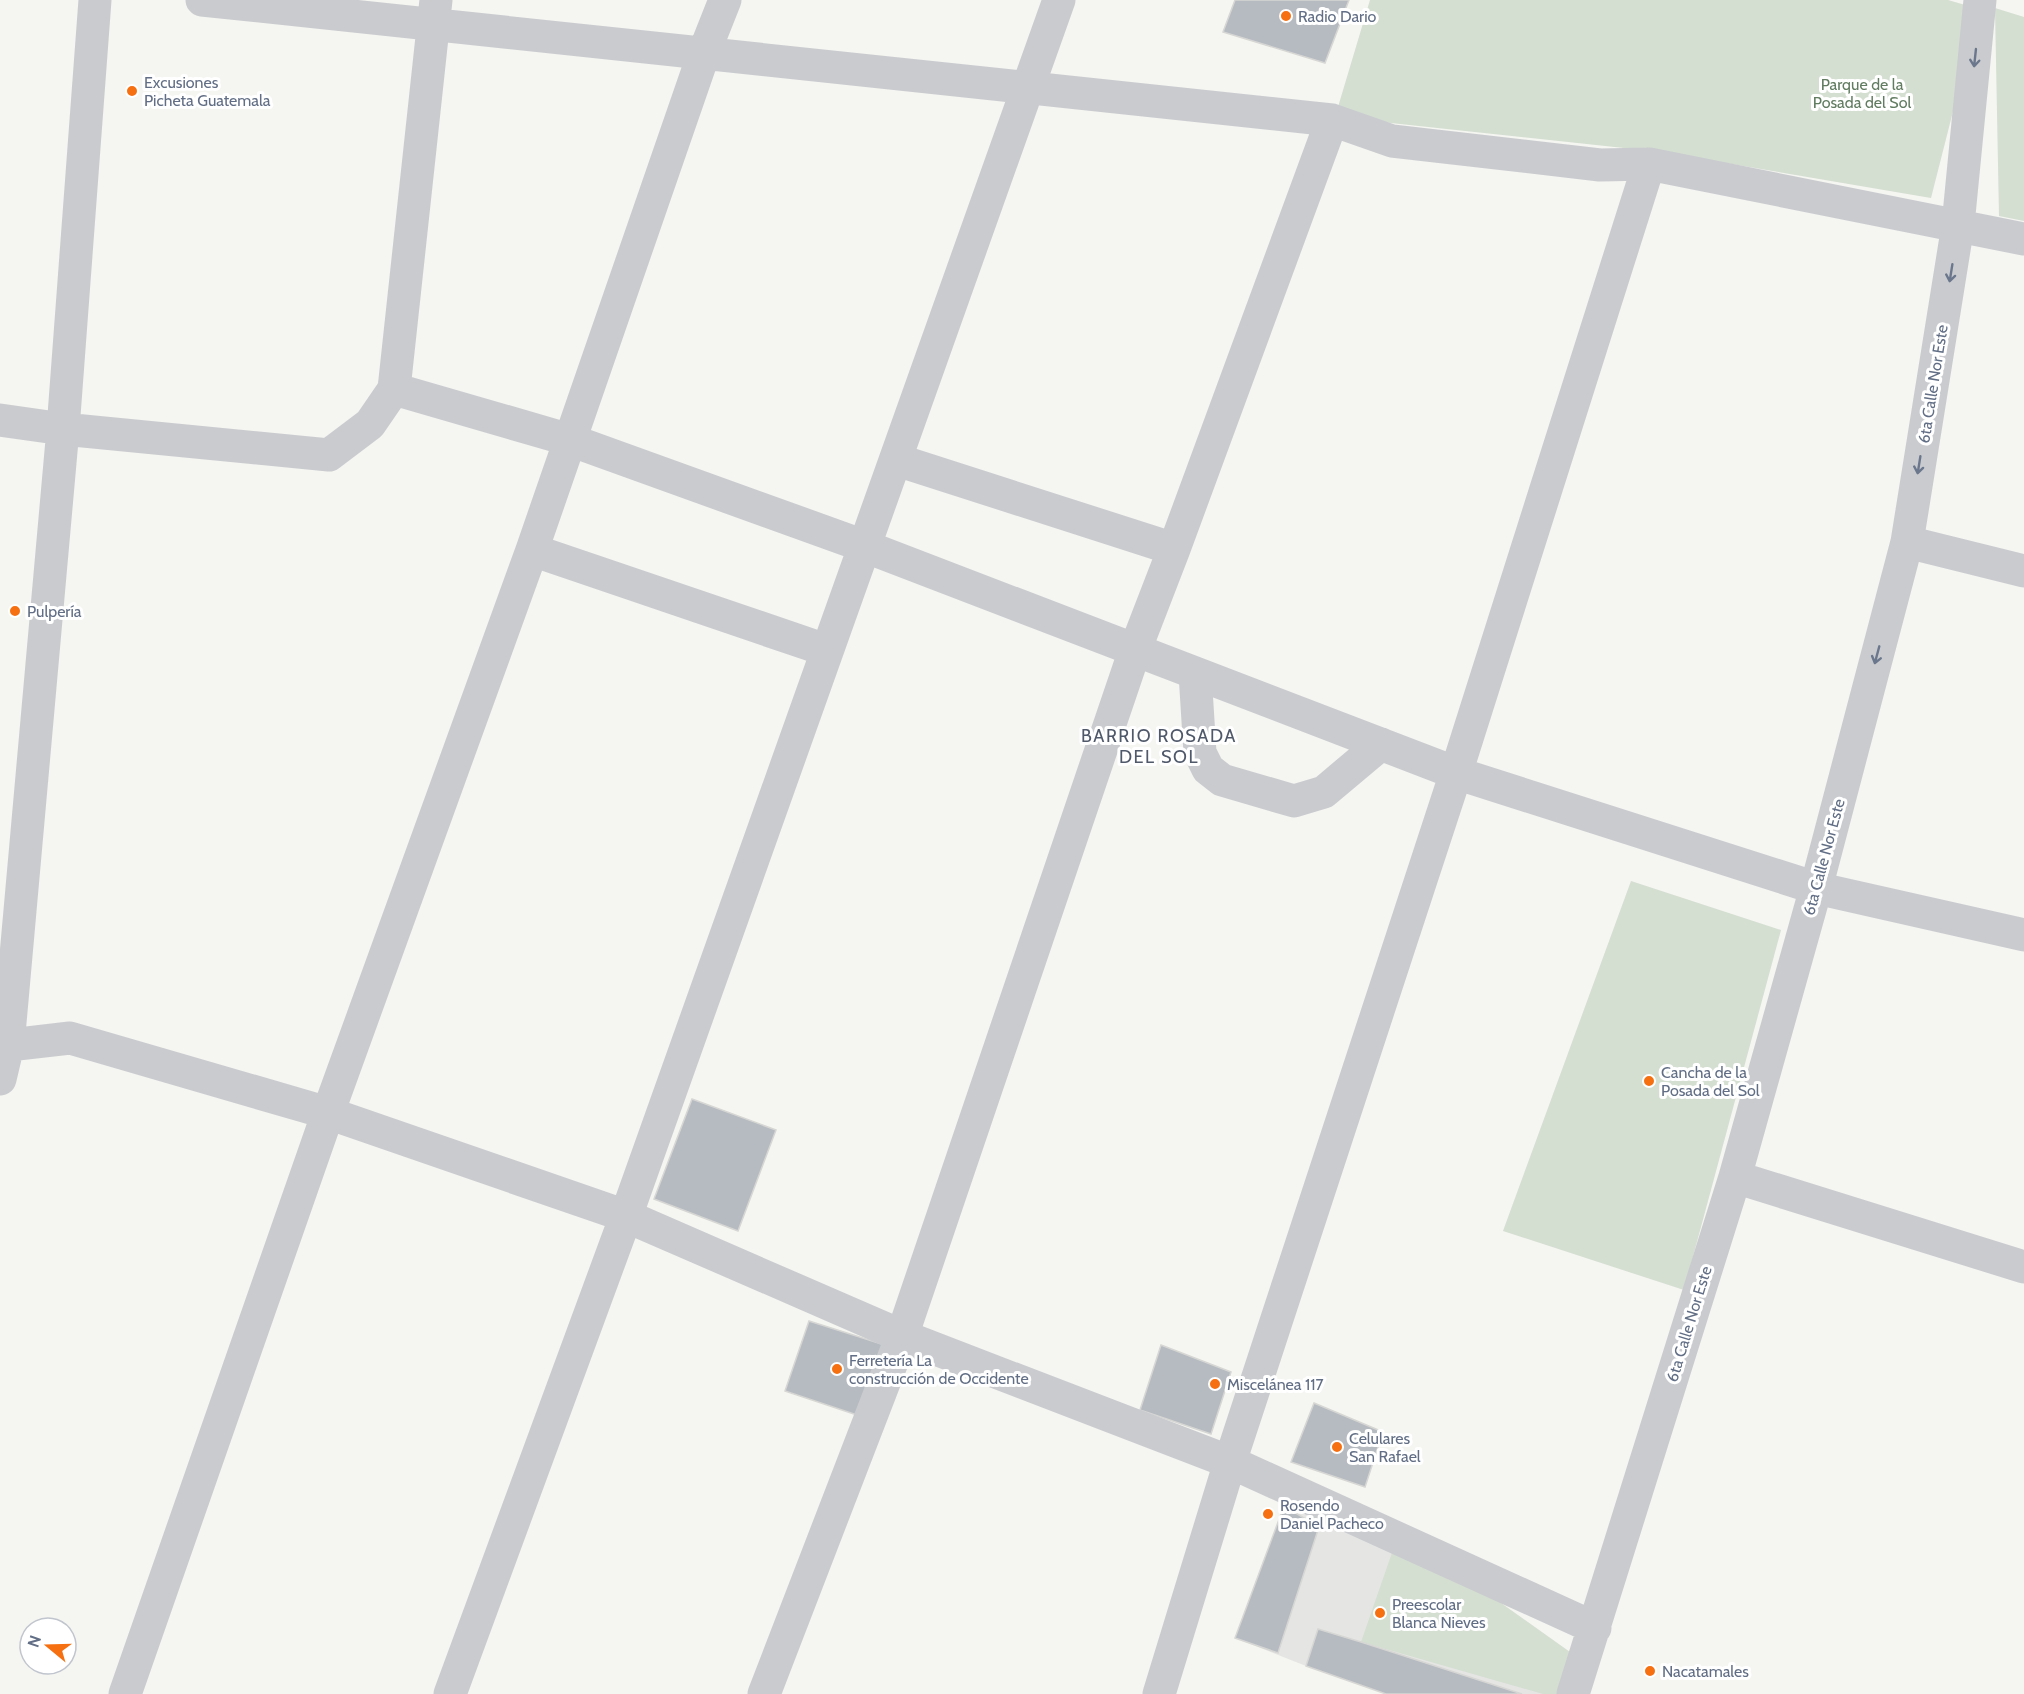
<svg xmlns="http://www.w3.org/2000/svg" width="2024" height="1694" viewBox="0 0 2024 1694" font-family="Cabin,sans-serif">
  <rect width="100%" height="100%" fill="#f5f5f1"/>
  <!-- built -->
  <path fill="#e5e6e4" d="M1284,1506L1395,1544L1557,1694H1386L1306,1666L1235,1638Z"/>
  <!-- green -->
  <path fill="#d4ded1" d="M1370,0H1948L1979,9L1931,198L1661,152L1335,117Z
    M1995,8L2024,17V221L1999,216Z
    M1631,881L1781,930L1684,1290L1503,1231Z
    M1395,1544L1480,1588L1570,1652L1557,1694H1543L1361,1642Z"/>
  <!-- building -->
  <path fill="#b6bbc1" stroke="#d6d7d4" stroke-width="1.5" d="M1235,0H1349L1325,63L1223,32Z
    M692,1099L776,1130L738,1231L654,1199Z
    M809,1321L888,1346L866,1418L785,1391Z
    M1161,1345L1231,1372L1211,1434L1140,1410Z
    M1314,1403L1383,1432L1365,1487L1291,1462Z
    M1284,1506L1319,1527L1278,1653L1235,1638Z
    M1318,1629L1361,1642L1522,1694H1386L1306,1666Z"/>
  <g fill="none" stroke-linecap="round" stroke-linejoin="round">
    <!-- minor -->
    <path stroke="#c9cbcf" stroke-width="33" d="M202,0L1332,120L1392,141L1600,165L1649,164L2024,239
      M394,389L570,440L864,546L1456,773L1816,888L2024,935
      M0,420L63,429L329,455L370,424L394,389L436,0
      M897,460L1174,549
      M1907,542L2024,571
      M532,550L826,650
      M1195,673L1200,753L1208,769L1222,780L1294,801L1324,792L1381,744
      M0,1046L70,1038L328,1113L626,1216L902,1336L1230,1462L1595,1628
      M0,1079L8,1045L63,429L95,0
      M1735,1177L2024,1267
      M125,1694L328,1113L532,550L704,53L725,0
      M450,1694L626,1216L1059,0
      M764,1694L902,1336L1135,650L1174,549L1332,120
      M1159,1694L1230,1462L1456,773L1649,164
      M1573,1694L1735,1177L1816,888L1907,542L1958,225L1980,0"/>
  </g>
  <!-- one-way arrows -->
  <defs><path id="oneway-shaft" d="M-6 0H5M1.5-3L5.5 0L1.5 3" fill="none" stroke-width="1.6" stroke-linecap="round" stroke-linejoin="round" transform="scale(1.5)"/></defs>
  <g stroke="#6b778c">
    <use href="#oneway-shaft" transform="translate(1975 58) rotate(96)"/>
    <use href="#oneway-shaft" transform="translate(1951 273) rotate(99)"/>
    <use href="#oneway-shaft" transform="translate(1919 465) rotate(99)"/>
    <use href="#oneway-shaft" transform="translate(1877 655) rotate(105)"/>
  </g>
  <!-- markers -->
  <g fill="#f67011" stroke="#fff" stroke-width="2">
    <circle cx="1286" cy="16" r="6"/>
    <circle cx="132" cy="91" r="6"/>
    <circle cx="15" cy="611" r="6"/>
    <circle cx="1649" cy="1081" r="6"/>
    <circle cx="837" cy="1369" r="6"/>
    <circle cx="1215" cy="1384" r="6"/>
    <circle cx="1337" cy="1447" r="6"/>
    <circle cx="1268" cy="1514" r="6"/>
    <circle cx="1380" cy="1613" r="6"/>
    <circle cx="1650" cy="1671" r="6"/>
  </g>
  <g text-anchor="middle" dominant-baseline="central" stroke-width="6" stroke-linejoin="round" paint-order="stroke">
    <!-- poi labels -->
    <g font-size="16" fill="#616e85" stroke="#fff" text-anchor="start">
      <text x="1298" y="16">Radio Dario</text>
      <text x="144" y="82">Excusiones<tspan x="144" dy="18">Picheta Guatemala</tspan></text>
      <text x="27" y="611">Pulpería</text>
      <text x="1661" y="1072">Cancha de la<tspan x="1661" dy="18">Posada del Sol</tspan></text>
      <text x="849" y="1360">Ferretería La<tspan x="849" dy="18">construcción de Occidente</tspan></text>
      <text x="1227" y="1384">Miscelánea 117</text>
      <text x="1349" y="1438">Celulares<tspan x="1349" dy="18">San Rafael</tspan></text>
      <text x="1280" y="1505">Rosendo<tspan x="1280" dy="18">Daniel Pacheco</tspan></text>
      <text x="1392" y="1604">Preescolar<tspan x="1392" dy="18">Blanca Nieves</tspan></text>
      <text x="1662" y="1671">Nacatamales</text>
    </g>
    <!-- park labels -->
    <g font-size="16" fill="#617c60" stroke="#fff">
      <text x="1862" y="84">Parque de la<tspan x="1862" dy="18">Posada del Sol</tspan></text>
    </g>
    <!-- street labels -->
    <g font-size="16" fill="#616e85" stroke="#fff">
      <text transform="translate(1933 384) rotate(-81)">6ta Calle Nor Este</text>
      <text transform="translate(1824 857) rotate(-75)">6ta Calle Nor Este</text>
      <text transform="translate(1689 1324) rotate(-73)">6ta Calle Nor Este</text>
    </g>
    <!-- neighbourhood labels -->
    <g font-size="18" letter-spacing="1.5" fill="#50596a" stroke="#fff">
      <text x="1159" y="736">BARRIO ROSADA<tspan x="1159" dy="21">DEL SOL</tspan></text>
    </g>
  </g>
  <!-- north arrow -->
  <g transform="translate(48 1646) rotate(289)"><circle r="28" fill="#ffffff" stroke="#c0c5ce" stroke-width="1.5"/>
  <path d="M0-4.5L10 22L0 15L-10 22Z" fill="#f67011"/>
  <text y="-9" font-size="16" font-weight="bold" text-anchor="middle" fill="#616e85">N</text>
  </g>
</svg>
